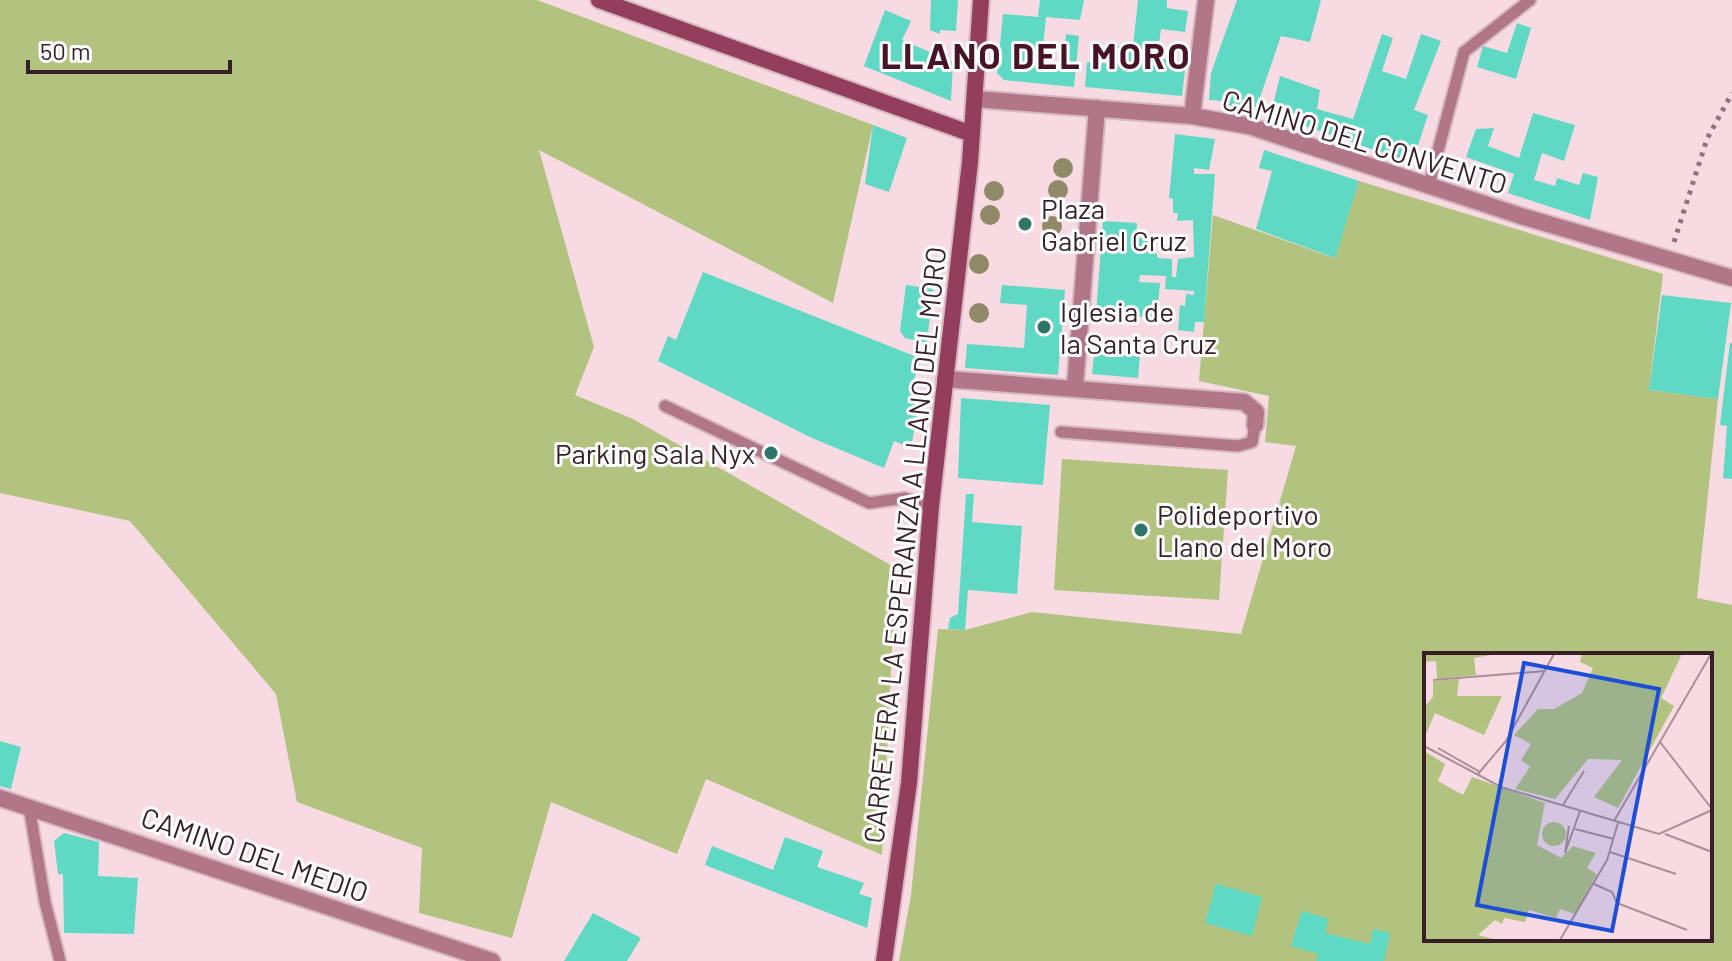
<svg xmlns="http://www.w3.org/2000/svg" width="1732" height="961" viewBox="0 0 1732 961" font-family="Barlow,sans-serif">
  <rect width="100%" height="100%" fill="#f7dae2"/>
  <!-- green -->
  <path fill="#b2c37f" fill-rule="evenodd" d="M0,0H537L873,125L833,303L539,150L594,347L575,395L633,419L896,568L882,855L706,779L677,854L551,802L512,938L419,913L422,848L297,802L276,694L130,521L0,493Z
    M1359,181L1663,274L1649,390L1718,399L1697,598L1732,605V961H899L911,895L938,629L965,630L1032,612L1241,634L1296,446L1265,442L1269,396L1199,381L1213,215L1334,258ZM1426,655H1710V939H1426Z
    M1062,459L1228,470L1219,600L1054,590Z"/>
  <!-- building -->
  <path fill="#5fd9c4" d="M931,0H958L956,31L940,30V34L930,30Z
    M1040,0H1084L1080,20L1046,17L1043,47L1052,48L1050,66L1062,67L1066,34L1079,36L1074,87L1004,80L997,73L1003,14L1038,17Z
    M1138,0H1167V8L1188,11L1185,32L1161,29L1157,58L1186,62L1182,96L1085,87L1087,62L1116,64L1117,46H1133Z
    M1237,0H1321L1310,42L1281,36L1255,112L1223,104V101L1209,100L1211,73Z
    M885,10L911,21L902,40L953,62L951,101L864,66Z
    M1517,23L1531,28L1516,79L1477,67L1483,46L1507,53Z
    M1382,34L1393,38L1382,71L1406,79L1421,34L1441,41L1414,110L1428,115L1412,163L1271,114L1280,76L1320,90L1317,109L1353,119Z
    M1533,113L1575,125L1564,161L1542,153L1534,180L1555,186L1557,178L1579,185L1583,173L1598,177L1590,220L1508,193L1514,174L1466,157L1476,129L1494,128L1488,146L1519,158Z
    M873,125L907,138L889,192L865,184Z
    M1175,134L1215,139L1209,170L1194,168V174H1215L1204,322H1195L1194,332L1178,330L1180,305L1185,306L1186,294L1194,295V291L1165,289L1166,276L1140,275L1139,282L1160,283L1157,318L1096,314L1103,221L1137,223L1136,238H1151L1158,258L1172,259V277H1176L1178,259L1194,257L1193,220L1177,221L1178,213H1173V199L1169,198Z
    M1264,150L1359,181L1335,258L1256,229L1272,171L1259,168Z
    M703,272L922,359L910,389L919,402L911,448L894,441L884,468L812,438L658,361L668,336L676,340Z
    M906,285L933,289L927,343L905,338L900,331Z
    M1002,285L1065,290L1058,375L965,368L967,344L1024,348L1027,305L1000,303Z
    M1662,295L1731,303L1718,399L1649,390Z
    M1730,343H1732V479L1723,478L1727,426L1720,425Z
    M1095,345L1111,346L1110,354L1140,356L1138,378L1092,374Z
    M961,398L1050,405L1043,485L958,478Z
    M966,494H974L972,522L1022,526L1017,594L968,590L965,630L948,629L950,618L958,614Z
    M0,741L21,747L11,789L0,786Z
    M64,833L99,842L98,876L138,878L134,934L64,933L63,874H58L54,841Z
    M785,837L823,851L817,867L864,883L859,894L872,898L867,928L705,865L712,846L773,870Z
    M1216,884L1262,897L1252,936L1205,923Z
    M1302,911L1329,919L1325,933L1370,944L1373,929L1390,933L1384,961H1316L1318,954L1291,946Z
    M593,913L641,938L627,961H564Z"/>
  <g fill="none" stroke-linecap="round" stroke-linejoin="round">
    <!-- lane casing -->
    <g stroke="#d5b8c0" stroke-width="15">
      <path id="lane" d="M1429,185L1464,52L1530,0
        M665,406L869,503L905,498L931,506
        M1061,432L1238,446L1252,442L1255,425
        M29,806L45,902L60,961"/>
    </g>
    <!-- street casing -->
    <g stroke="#d5b8c0" stroke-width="20">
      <path id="street" d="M975,99L1192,116L1249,126L1521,216L1732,278
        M1192,116L1206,0
        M945,379L1244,402L1256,412L1255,425
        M1075,387L1097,108
        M0,798L492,961"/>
    </g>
    <!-- secondary casing -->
    <g stroke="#d5b8c0" stroke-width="20">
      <path id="secondary" d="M599,0L972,134
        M884,961L909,783L931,506L970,162L981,0"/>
    </g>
    <!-- path -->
    <path stroke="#8f737b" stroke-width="5" stroke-dasharray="4 6" stroke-linecap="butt" d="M1674,242L1707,139L1732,93"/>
    <!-- lane -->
    <use href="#lane" stroke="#b17688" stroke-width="11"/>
    <!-- street -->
    <use href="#street" stroke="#b17688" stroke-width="16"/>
    <!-- secondary -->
    <use href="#secondary" stroke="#933e5d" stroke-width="16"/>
  </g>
  <!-- trees -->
  <g fill="#918a68">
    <circle cx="1063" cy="168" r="10"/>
    <circle cx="1058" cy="190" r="10"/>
    <circle cx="994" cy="191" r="10"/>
    <circle cx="990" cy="215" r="10"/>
    <circle cx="1052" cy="226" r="10"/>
    <circle cx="979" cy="264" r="10"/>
    <circle cx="979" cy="313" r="10"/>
  </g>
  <!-- markers -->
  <g fill="#2f7468" stroke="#fff" stroke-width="3">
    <circle cx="1025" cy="224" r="8"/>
    <circle cx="1044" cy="327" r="8"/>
    <circle cx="771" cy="453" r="8"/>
    <circle cx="1141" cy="530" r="8"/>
  </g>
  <g text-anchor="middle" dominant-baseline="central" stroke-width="6" stroke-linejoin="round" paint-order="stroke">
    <!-- street labels -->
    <g font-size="28" fill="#381e26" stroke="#fff">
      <text transform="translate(1365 141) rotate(17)">CAMINO DEL CONVENTO</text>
      <text transform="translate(904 545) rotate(-84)">CARRETERA LA ESPERANZA A LLANO DEL MORO</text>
      <text transform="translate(255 854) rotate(19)">CAMINO DEL MEDIO</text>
    </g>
    <!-- poi labels -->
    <g font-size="28" fill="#381e26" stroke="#fff" text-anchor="start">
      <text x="1041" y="208">Plaza<tspan x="1041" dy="32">Gabriel Cruz</tspan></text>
      <text x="1060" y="311">Iglesia de<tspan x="1060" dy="32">la Santa Cruz</tspan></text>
      <text x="755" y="453" text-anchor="end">Parking Sala Nyx</text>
      <text x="1157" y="514">Polideportivo<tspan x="1157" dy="32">Llano del Moro</tspan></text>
    </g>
    <!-- district labels -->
    <g font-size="36" font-weight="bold" letter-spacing="2" fill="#471327" stroke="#fff">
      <text x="1036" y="54">LLANO DEL MORO</text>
    </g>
  </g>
  <!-- overview -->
  <g transform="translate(1424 653)">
    <rect width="288" height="288" fill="#f7dae2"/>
    <path d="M0,1H72L50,5L52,22L13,26L12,8L0,9ZM158,1H258L237,45L250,53L194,155L170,144L198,107L164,106L131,146L91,136L106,114L97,107L107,91L90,82L114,56H130L158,40L169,15L156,9ZM35,26L33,43H78L60,82L11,60L0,86V54L9,44V28ZM0,98L21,111L14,128L39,142L48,124L121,150L113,192L137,205L149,193L172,200L163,215L173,221L151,261L136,256L132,265L105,257L101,269L80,265L78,271L71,267L54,282L73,287H0ZM118 181a12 12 0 1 1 24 0a12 12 0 1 1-24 0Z" fill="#b2c37f"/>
    <path fill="none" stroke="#ab8f97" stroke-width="2" d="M9,27L121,18M236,89L288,156M0,93L77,134L235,181L288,157M14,95L56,119M54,121L82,88L130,1M139,152L160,118M190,168L287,1M151,176L190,186M241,181L288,199M186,199L252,221M141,200L156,158M141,200L145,173M170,231L188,239L193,250L263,277M136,287L183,207L194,170"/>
    <path fill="#1d4ed8" fill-opacity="0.15" stroke="#1d4ed8" stroke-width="4" d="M100,10L235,36L188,278L53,252Z"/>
    <rect width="288" height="288" fill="none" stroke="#381e26" stroke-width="4"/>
  </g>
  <!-- scale -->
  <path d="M28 60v12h202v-12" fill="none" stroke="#381e26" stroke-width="4"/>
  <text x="40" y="60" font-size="24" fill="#381e26" stroke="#ffffff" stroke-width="6" paint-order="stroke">50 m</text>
</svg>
